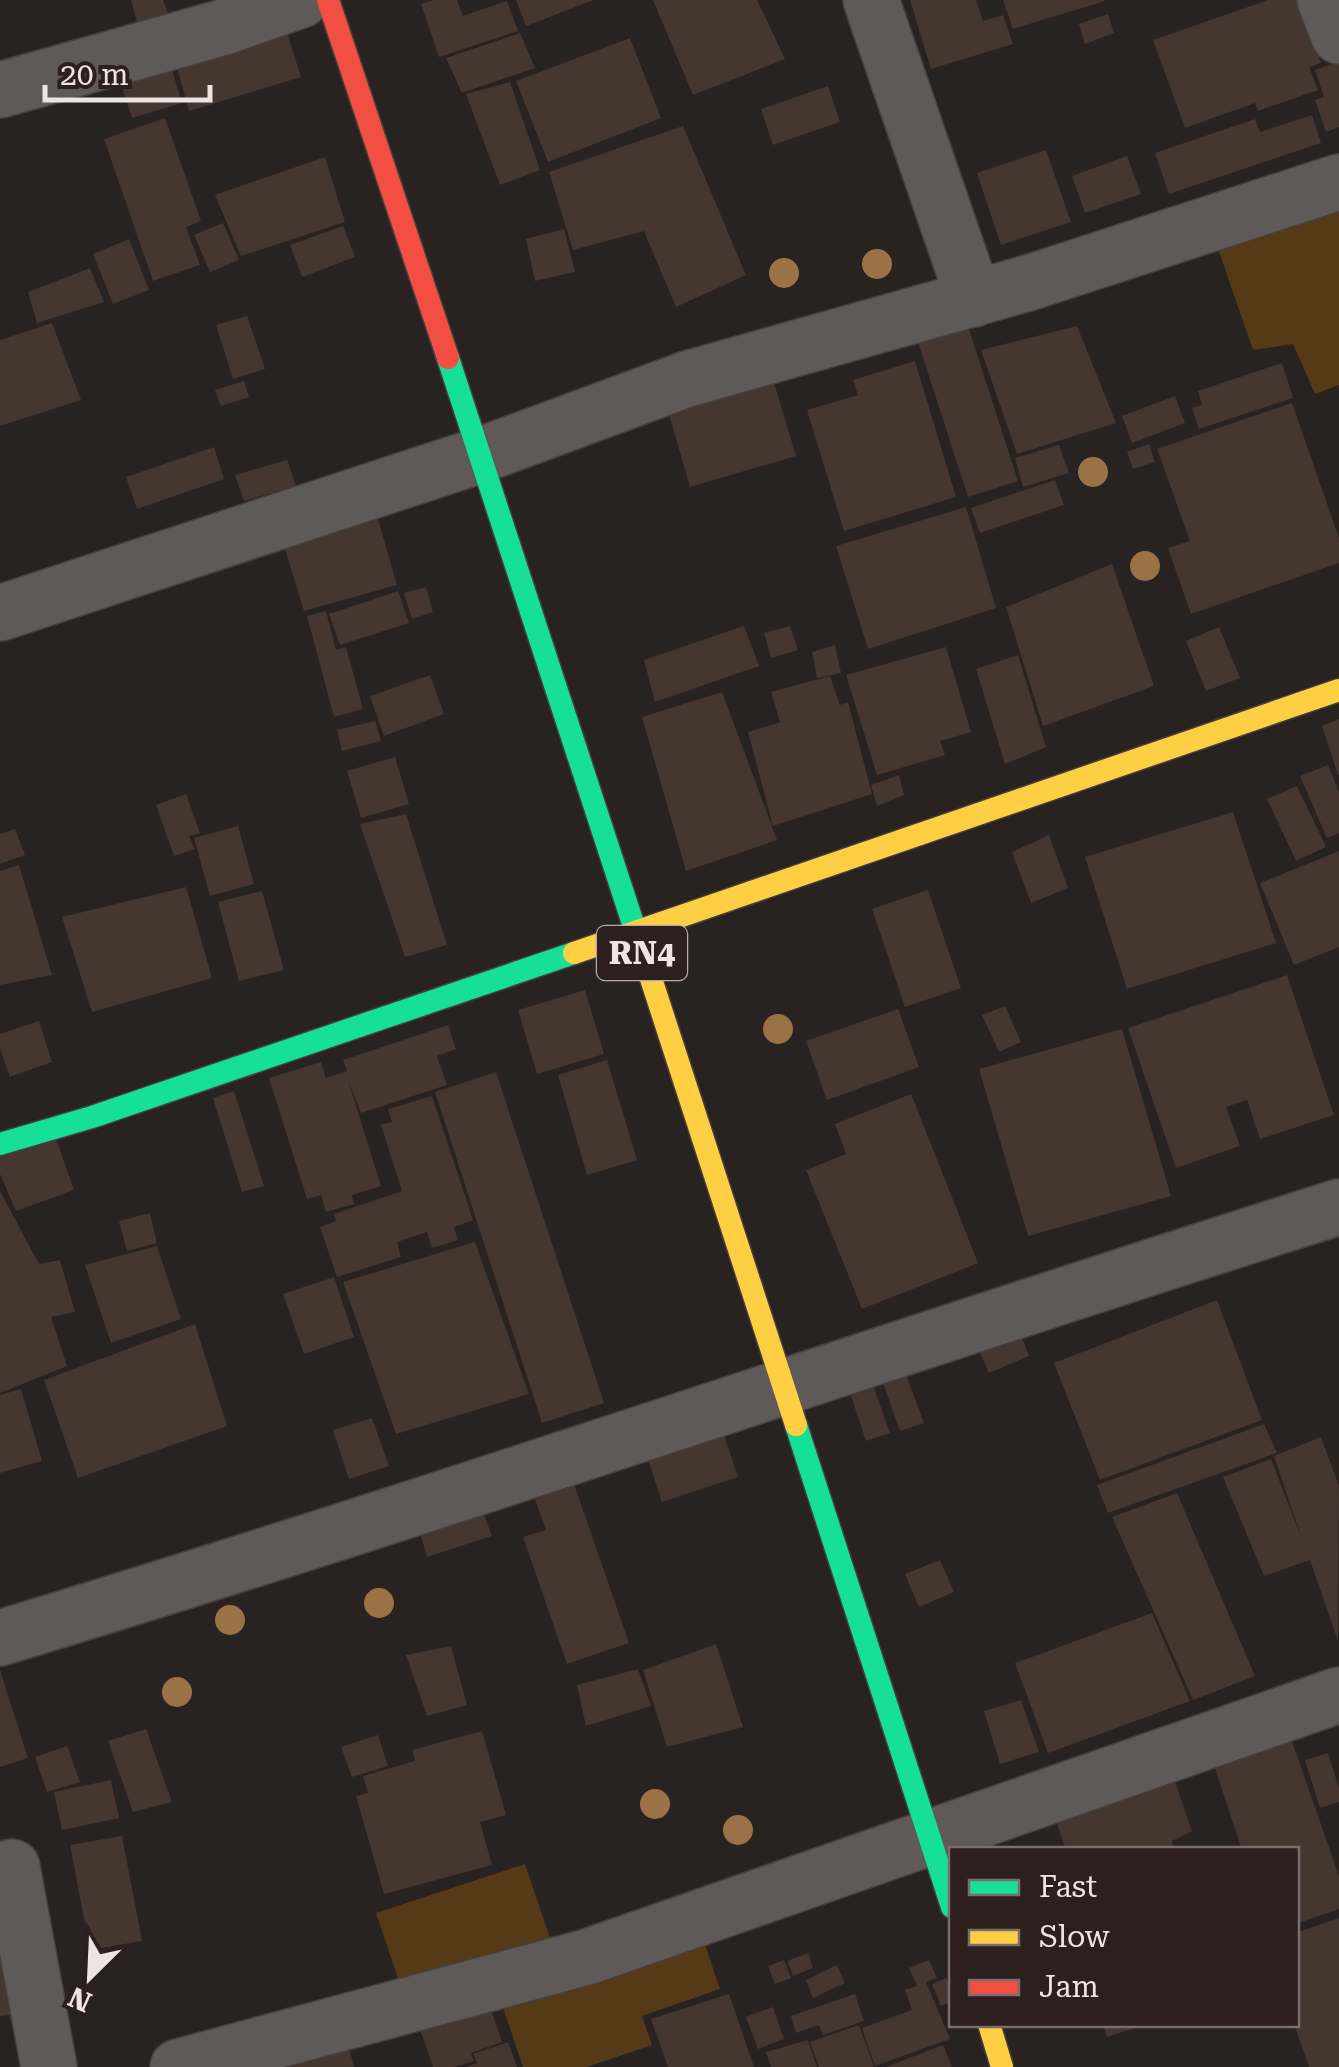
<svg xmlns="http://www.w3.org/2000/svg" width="1339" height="2067" viewBox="0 0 1339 2067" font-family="'Roboto Serif',serif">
  <rect width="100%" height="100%" fill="#282220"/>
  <!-- green -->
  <path fill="#553a18" d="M1339,200V385L1315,394L1293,344L1253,350L1214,237Z
    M525,1864L552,1944L403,1993L376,1913Z
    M699,1927L720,1989L642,2016L652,2045L587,2067H523L498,1993Z"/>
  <!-- building -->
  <path fill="#45362f" d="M131,0H163L169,16L138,26Z
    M433,0H457L463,16L507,1L518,31L439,57L421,4Z
    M516,0H594L526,26Z
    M653,0H757L785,59L693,95Z
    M910,0H976L983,21L1003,15L1013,44L931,69Z
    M1003,0H1104L1105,1L1013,29Z
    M1268,0H1298L1321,63L1309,67L1318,90L1258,111L1255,103L1185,128L1153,40Z
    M1108,14L1114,33L1085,44L1079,24Z
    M284,23L301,77L189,111L173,53Z
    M520,33L535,68L462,93L446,58Z
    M630,38L661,118L548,162L516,81Z
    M169,60L182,103L132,118L118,75Z
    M1339,61V127L1326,132L1315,100L1324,97L1315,70Z
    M510,82L540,170L500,185L466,94Z
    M828,86L840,122L773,145L761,109Z
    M1312,115L1321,143L1169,194L1155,153L1255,119L1260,132Z
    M165,118L201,221L186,227L200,265L153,281L104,139Z
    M683,126L746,275L676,307L644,231L573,250L549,172Z
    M1046,150L1071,222L1001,245L977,173Z
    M1127,156L1141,194L1085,213L1072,176Z
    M325,157L345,222L241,256L215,195Z
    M223,223L239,260L210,272L194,235Z
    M343,226L355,257L302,277L290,245Z
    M564,229L575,272L535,281L526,239Z
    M129,239L149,290L113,304L93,254Z
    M90,268L104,302L37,323L28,292Z
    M247,316L265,369L233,379L216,325Z
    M52,323L81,400L0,426V340Z
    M968,326L1018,481L968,497L918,342Z
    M1077,326L1116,423L1017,454L981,350Z
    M915,361L956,497L844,531L807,410L858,395L853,380Z
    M1282,363L1293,398L1199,429L1192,408L1202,405L1198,391Z
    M769,366L796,456L690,487L664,397Z
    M244,381L249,397L221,406L215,390Z
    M1175,396L1185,423L1132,443L1122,416Z
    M1292,403L1339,538V563L1191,614L1168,548L1190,541L1157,449Z
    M1149,444L1155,462L1133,469L1127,452Z
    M1059,445L1069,473L1023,487L1015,458Z
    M214,447L224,479L137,509L126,477Z
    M287,460L296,486L244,501L235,475Z
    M1055,480L1064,505L980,533L971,508Z
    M373,502L397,585L304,611L280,533Z
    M966,507L996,608L868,649L836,546Z
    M1112,564L1154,686L1043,726L1006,607Z
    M426,587L433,612L412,619L404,593Z
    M398,591L409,623L340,645L329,614Z
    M326,611L336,650L346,647L363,709L334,717L307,616Z
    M744,626L759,666L655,702L644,660Z
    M790,626L798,650L771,658L764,633Z
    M1219,627L1240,678L1206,691L1186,641Z
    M835,645L841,673L817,678L812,652Z
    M946,647L971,732L940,741L945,755L877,775L846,675Z
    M1018,655L1046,747L1005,764L976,669Z
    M430,675L444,714L384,736L370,696Z
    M830,676L840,705L848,702L872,794L773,826L748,732L780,722L771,692Z
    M722,692L777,840L686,871L642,717Z
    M1339,719V774L1338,775L1322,726Z
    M375,721L381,741L342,751L337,730Z
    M395,757L409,804L361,818L347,771Z
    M1328,765L1339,792V833L1327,838L1300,776Z
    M899,775L904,795L877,806L871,785Z
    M1297,786L1326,847L1296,861L1267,799Z
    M186,794L200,833L189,836L195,849L174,856L156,805Z
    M1233,812L1276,943L1127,989L1085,857Z
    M406,814L447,945L405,957L360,824Z
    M238,826L254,884L210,896L194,838Z
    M15,829L25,855L0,864V834Z
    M1049,835L1068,888L1031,903L1012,852Z
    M1339,851V947L1294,965L1260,883Z
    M19,865L52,975L0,985V871Z
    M186,887L212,978L92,1012L62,917Z
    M928,890L961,988L905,1007L872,909Z
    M262,891L284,970L239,981L218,902Z
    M1287,975L1334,1115L1260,1139L1247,1100L1226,1107L1240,1146L1176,1168L1128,1028Z
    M585,990L604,1054L537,1074L518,1010Z
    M1005,1006L1021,1042L999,1052L982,1015Z
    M898,1009L919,1067L827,1100L806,1041Z
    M39,1021L52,1062L10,1077L0,1049V1034Z
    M448,1025L456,1049L437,1056L447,1085L361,1113L348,1080L381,1186L352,1195L354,1204L326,1212L321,1195L307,1199L269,1078L321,1062L326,1078L347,1071L343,1060Z
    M1122,1029L1171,1196L1028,1236L979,1069Z
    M607,1060L637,1160L587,1175L558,1075Z
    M496,1072L604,1403L542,1423L435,1092Z
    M234,1091L264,1186L242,1192L213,1098Z
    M911,1094L978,1263L862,1309L806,1170L846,1154L835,1124Z
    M432,1096L473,1220L454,1227L458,1240L432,1248L427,1232L397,1242L401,1257L337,1277L320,1227L336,1221L334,1214L402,1191L381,1125L392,1122L388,1109Z
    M54,1133L74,1190L16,1211L0,1174V1151Z
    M0,1191L39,1264L60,1260L75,1312L51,1317L67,1366L0,1393Z
    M150,1213L157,1243L127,1251L119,1221Z
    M475,1242L529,1394L396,1434L343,1282Z
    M157,1246L181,1319L111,1343L85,1265Z
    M334,1277L354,1337L304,1354L283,1294Z
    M1217,1300L1262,1420L1100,1480L1054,1363Z
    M1015,1320L1029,1356L989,1373L973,1337Z
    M195,1324L227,1426L78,1478L44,1380Z
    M904,1369L924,1423L900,1431L881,1377Z
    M873,1385L890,1433L866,1441L850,1393Z
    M21,1389L42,1461L0,1473V1395Z
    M372,1418L389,1466L349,1479L333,1430Z
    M1264,1424L1277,1453L1108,1513L1097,1485Z
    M722,1429L738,1477L662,1502L646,1453Z
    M1321,1437L1339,1486L1338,1641L1310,1560L1264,1576L1223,1477L1271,1459L1302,1539L1274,1456Z
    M572,1478L629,1643L567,1664L523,1537L546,1530L532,1491Z
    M1177,1493L1255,1676L1193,1700L1112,1517Z
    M480,1504L492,1536L427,1557L417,1522Z
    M940,1560L954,1592L919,1607L905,1574Z
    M1152,1613L1190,1701L1048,1753L1015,1663Z
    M716,1644L743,1727L667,1747L643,1670Z
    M451,1646L467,1705L427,1716L406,1655Z
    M638,1669L651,1706L586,1726L577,1685Z
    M0,1670L28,1758L0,1767Z
    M1021,1700L1039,1752L1000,1764L984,1711Z
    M1287,1727L1339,1876V1909L1296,1924V1850H1242L1209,1750Z
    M146,1729L172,1802L133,1812L108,1741Z
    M482,1731L506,1815L480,1822L492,1865L384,1894L356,1796L368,1793L363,1776L415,1761L412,1750Z
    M378,1735L388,1766L352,1777L341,1747Z
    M67,1746L80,1782L47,1792L35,1757Z
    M1328,1753L1339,1788V1802L1320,1808L1305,1760Z
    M1174,1779L1192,1831L1172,1841L1174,1850H1066L1055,1818Z
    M111,1780L119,1818L62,1830L54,1792Z
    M122,1836L142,1941L90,1950L70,1845Z
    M1339,1918V2067H1309L1294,2024L1296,1933Z
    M808,1953L813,1968L793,1976L787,1961Z
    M0,1954H2L11,2015L0,2016Z
    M784,1960L791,1978L775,1984L768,1966Z
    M929,1960L937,1978L926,1982L950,2039L875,2066L862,2028L912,2010L905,1990L917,1986L909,1968Z
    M837,1965L845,1983L813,1998L806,1980Z
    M946,1978L952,1990V2002L941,2006L932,1984Z
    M729,1994L754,2067H668L651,2019Z
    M855,1994L864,2021L823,2035L819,2025L796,2033L791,2016Z
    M486,1995L502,2042L471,2053L474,2061L455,2067H433L416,2018Z
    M773,2007L784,2039L758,2049L746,2017Z
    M1103,2024H1142L1143,2025L1107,2037Z
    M859,2025L874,2067H819L810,2042Z
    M346,2036L354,2067H280Z
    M808,2040L817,2067H771L766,2052Z
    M508,2042L517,2067H467L477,2063L473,2054Z
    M943,2045L952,2067H886Z"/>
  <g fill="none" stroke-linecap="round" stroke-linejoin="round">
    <!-- street casing -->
    <g stroke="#453f3d" stroke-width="58">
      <path id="street" d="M871,0L974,299
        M1325,0L1339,36
        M0,90L224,27L301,0
        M0,613L481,455L687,379L1028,283L1339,182
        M0,1638C449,1502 892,1348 1339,1207
        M12,1867L49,2067
        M178,2067L587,1957L1339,1695"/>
    </g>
    <!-- fast casing -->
    <g stroke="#453f3d" stroke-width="25">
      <path id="fast" d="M448,358L644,957
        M0,1144L92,1117L574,953
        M796,1425L952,1907"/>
    </g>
    <!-- slow casing -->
    <g stroke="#453f3d" stroke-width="25">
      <path id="slow" d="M574,953L1339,690
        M644,957L796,1425
        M989,2024L1002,2067"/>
    </g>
    <!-- jam casing -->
    <g stroke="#453f3d" stroke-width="25">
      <path id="jam" d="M328,0L448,358"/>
    </g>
    <!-- street -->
    <use href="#street" stroke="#5f5958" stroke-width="55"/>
    <!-- fast -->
    <use href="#fast" stroke="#16e098" stroke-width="22"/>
    <!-- slow -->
    <use href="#slow" stroke="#ffcf43" stroke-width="22"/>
    <!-- jam -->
    <use href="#jam" stroke="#f24e42" stroke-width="22"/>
  </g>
  <!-- trees -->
  <g fill="#9a7245">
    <circle cx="877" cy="264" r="15"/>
    <circle cx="784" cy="273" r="15"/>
    <circle cx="1093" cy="472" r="15"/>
    <circle cx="1145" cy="566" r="15"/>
    <circle cx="778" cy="1029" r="15"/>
    <circle cx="379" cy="1603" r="15"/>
    <circle cx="230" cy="1620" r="15"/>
    <circle cx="177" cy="1692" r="15"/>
    <circle cx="655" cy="1804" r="15"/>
    <circle cx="738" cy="1830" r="15"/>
  </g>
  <g text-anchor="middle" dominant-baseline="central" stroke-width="8" stroke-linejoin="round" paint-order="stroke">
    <!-- shield labels -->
    <rect fill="#2c1f1d" stroke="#b4aaa8" stroke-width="2.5" x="597" y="926" width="90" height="54" rx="8"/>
    <g font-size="32" font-weight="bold" fill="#eee5e3">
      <text x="642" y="953">RN4</text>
    </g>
  </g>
  <!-- legend -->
  <rect x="949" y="1847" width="350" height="180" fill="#2c1f1d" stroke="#7a6e6c" stroke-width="2.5"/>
  <rect x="969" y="1880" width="50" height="15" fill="#16e098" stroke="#7a6e6c" stroke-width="2.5"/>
  <text x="1039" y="1897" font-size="30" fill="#eee5e3">Fast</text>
  <rect x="969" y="1930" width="50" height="15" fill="#ffcf43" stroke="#7a6e6c" stroke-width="2.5"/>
  <text x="1039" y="1947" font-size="30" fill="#eee5e3">Slow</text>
  <rect x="969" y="1980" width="50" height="15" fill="#f24e42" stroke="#7a6e6c" stroke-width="2.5"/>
  <text x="1039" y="1997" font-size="30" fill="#eee5e3">Jam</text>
  <!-- north arrow -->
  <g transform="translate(90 1977) rotate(204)" stroke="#2c1f1d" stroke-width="8" paint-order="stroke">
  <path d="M0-8L18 38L0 25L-18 38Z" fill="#eee5e3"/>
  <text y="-15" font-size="28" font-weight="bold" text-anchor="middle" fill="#eee5e3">N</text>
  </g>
  <!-- scale -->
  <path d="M45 85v15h165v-15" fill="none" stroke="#eee5e3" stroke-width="5"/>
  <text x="60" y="85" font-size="30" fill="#eee5e3" stroke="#2c1f1d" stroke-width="8" paint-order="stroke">20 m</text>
</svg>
